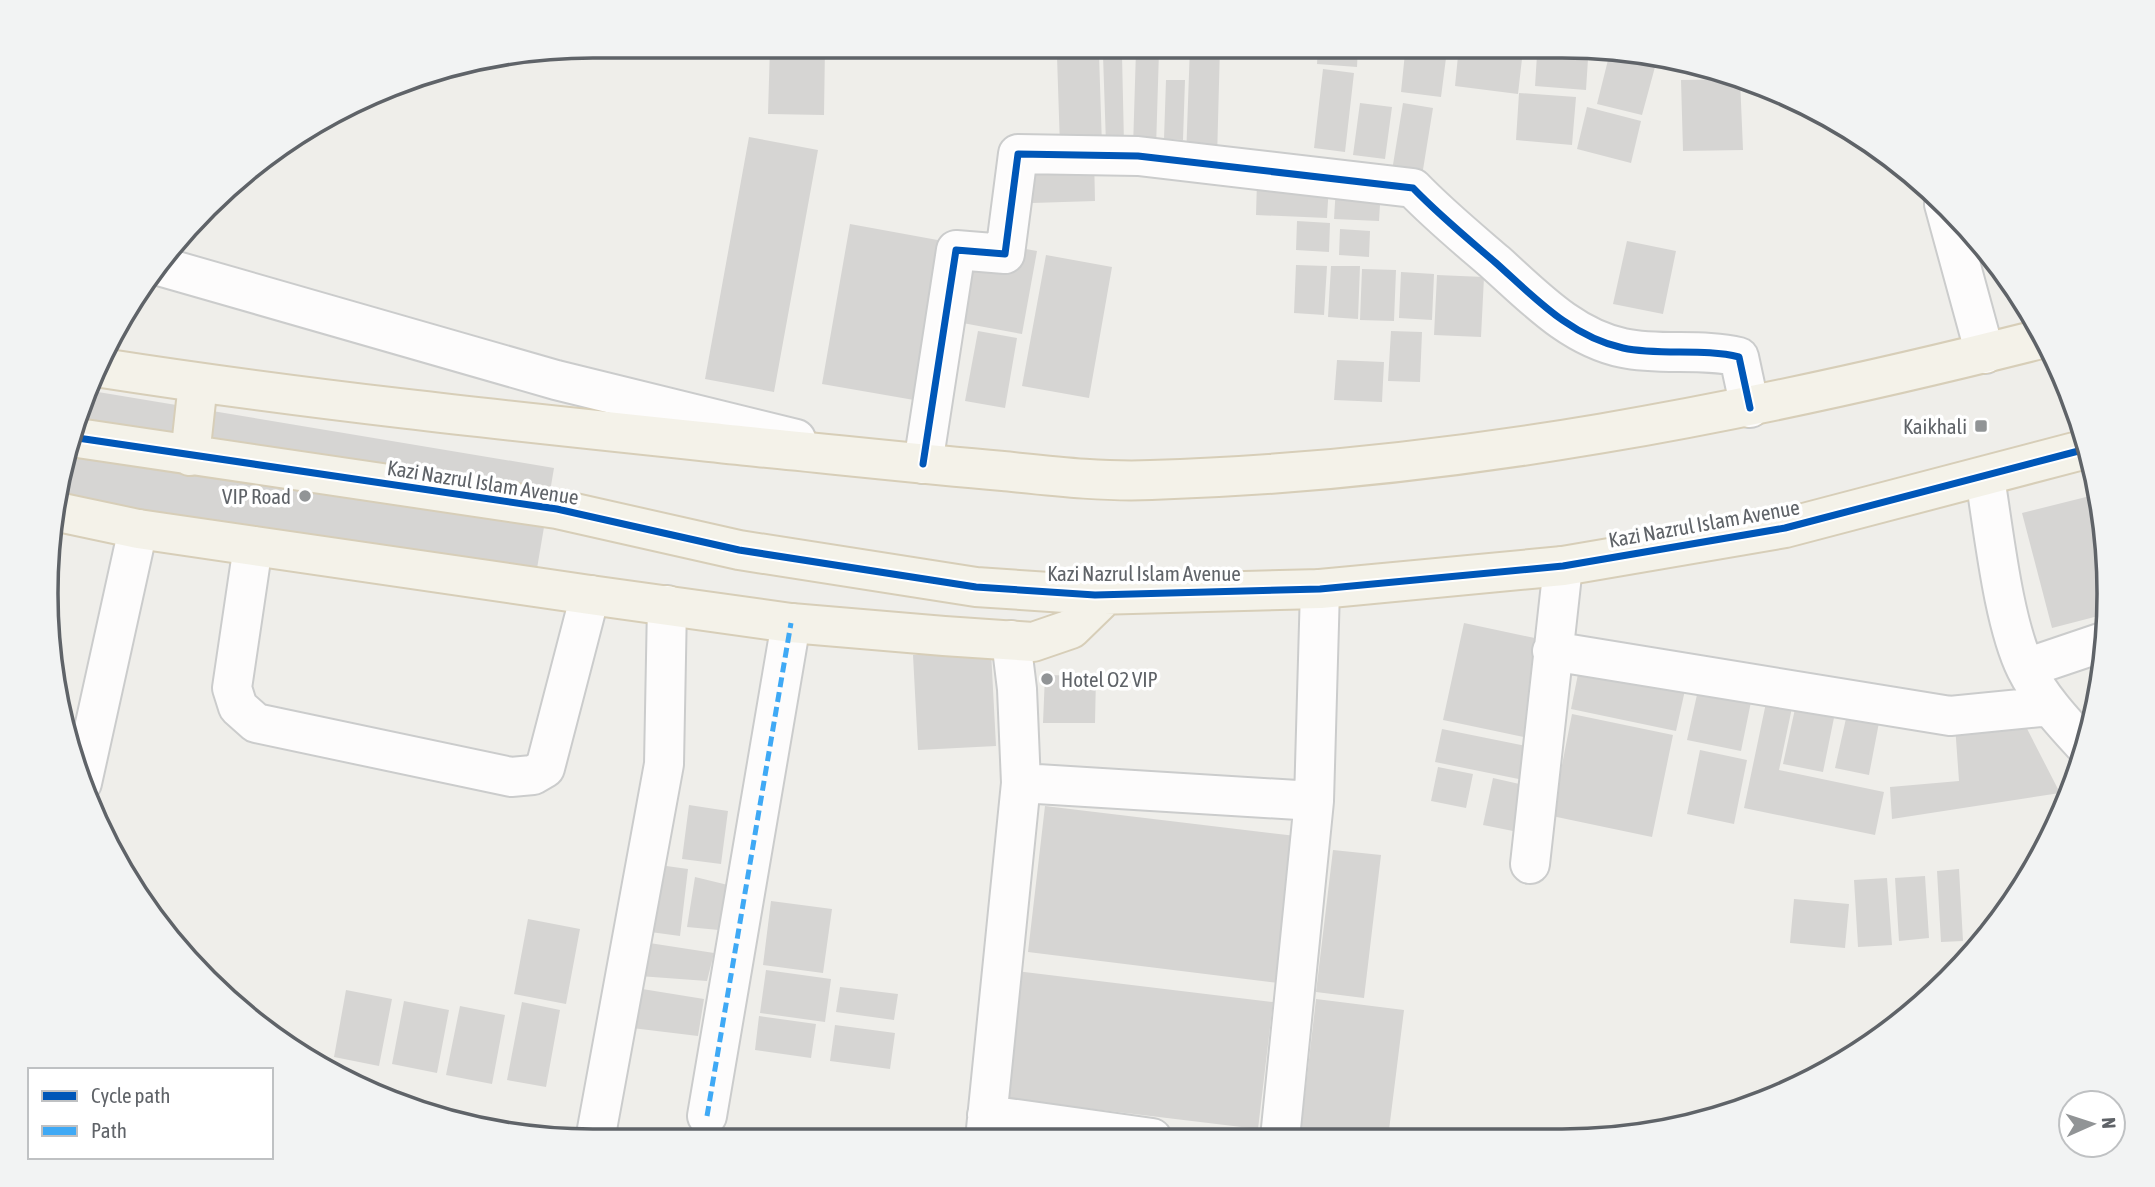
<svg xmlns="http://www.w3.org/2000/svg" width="2155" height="1187" viewBox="0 0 2155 1187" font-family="'Asap Condensed',sans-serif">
  <rect width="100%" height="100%" fill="#efeeea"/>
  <!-- building -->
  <path fill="#d6d5d3" d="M770,46H825L824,115L768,114Z
    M1190,46H1220L1217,159L1186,158Z
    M1318,46H1358L1357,67L1317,64Z
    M1402,46H1455L1454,55Z
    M1459,46L1531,47L1530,51L1523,50L1518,94L1455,86Z
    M1542,47H1597L1612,49L1543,53Z
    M1136,50L1159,51L1156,148H1133Z
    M1405,53L1446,58L1441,97L1401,92Z
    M1099,54L1102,146L1060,147L1057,56Z
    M1103,55H1122L1124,144H1106Z
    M1537,55L1588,59L1586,90L1535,86Z
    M1609,56L1655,67L1642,115L1597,104Z
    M1323,69L1354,73L1345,152L1314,148Z
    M1740,79L1743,150L1683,151L1681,80Z
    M1166,80H1185L1183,140L1164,139Z
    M1519,93L1576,97L1572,145L1516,140Z
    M1360,103L1392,107L1385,159L1353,155Z
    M1403,103L1433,108L1421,182L1391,177Z
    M1587,107L1641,121L1631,163L1577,149Z
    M749,137L818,150L774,392L705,379Z
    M1094,156L1095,201L1032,203L1031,158Z
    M1257,181L1329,184L1327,218L1256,215Z
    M1336,187L1381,188L1379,221L1334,219Z
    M1297,221L1330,223L1329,252L1296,250Z
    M850,224L943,241L914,400L822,384Z
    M1340,229L1370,231L1369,257L1339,255Z
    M955,236L1037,251L1022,334L941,319Z
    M1627,241L1676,251L1663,314L1613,304Z
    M1046,255L1112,267L1089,398L1022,386Z
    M1296,265L1327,266L1324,315L1294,313Z
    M1331,266H1360L1358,319L1328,317Z
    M1362,269L1396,270L1394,321L1360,320Z
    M1401,272L1434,274L1432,320L1399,318Z
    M1437,275L1484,277L1481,337L1434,335Z
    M978,331L1017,338L1005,408L965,401Z
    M1391,331L1422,332L1420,382L1388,381Z
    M1337,360L1384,362L1382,402L1334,400Z
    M92,391L554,468L531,604L57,525L64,452Z
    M2098,494L2108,557L2106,614L2052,628L2022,513Z
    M1464,623L1549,641L1528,738L1443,720Z
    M991,651L996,746L918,750L913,655Z
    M1581,659L1687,681L1676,731L1571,709Z
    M1045,675L1096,676L1095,723H1043Z
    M1700,681L1753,692L1741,751L1687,740Z
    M1798,695L1837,703L1823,772L1783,764Z
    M1767,698L1793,703L1779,770L1884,792L1875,835L1744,808Z
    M1849,705L1881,712L1869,775L1835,768Z
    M1572,714L1673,735L1652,837L1552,816Z
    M2022,719L2060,793L1892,819L1890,787L1959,781L1955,725Z
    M1442,729L1536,748L1529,781L1435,762Z
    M1700,750L1747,760L1734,824L1687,814Z
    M1438,767L1473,774L1466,808L1431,801Z
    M1493,778L1528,786L1518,832L1483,825Z
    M689,805L728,811L721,864L682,859Z
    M1045,806L1296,836L1279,983L1028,952Z
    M1333,850L1381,855L1364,998L1316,992Z
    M652,864L688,869L680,936L643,931Z
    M1959,869L1963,941L1941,942L1937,871Z
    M1925,876L1929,938L1899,941L1895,878Z
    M695,877L728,885L719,930L687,927Z
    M1887,878L1892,945L1858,947L1854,880Z
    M1794,899L1849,904L1845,948L1790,943Z
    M771,901L832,909L823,973L763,965Z
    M528,919L580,929L566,1004L514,994Z
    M643,942L714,953L707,981L639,976Z
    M766,970L831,979L825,1022L760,1013Z
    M1016,971L1273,1002L1258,1129L1001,1098Z
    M840,987L898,994L894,1020L836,1012Z
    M636,988L704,999L698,1036L632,1028Z
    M346,990L392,999L379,1066L334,1057Z
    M1316,999L1404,1010L1388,1138H1300Z
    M404,1001L449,1010L437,1073L392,1064Z
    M522,1002L560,1010L546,1087L507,1080Z
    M460,1006L505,1015L492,1084L446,1075Z
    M759,1016L816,1024L811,1058L755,1050Z
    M835,1025L895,1033L890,1069L830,1061Z"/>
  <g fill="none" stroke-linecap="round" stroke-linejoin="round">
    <!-- minor casing -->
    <g stroke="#cbcccc" stroke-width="42">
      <path id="minor" d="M1944,204L1985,354
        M159,266L556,380L796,439
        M923,464L956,250L1005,254L1018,154L1138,156L1413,188C1439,215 1467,238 1496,263C1534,297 1571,337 1623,348C1660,356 1703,348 1739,357L1750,408
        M1985,478C1994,532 2003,622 2026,669C2041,699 2064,723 2086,747
        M253,546L232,688L238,707L256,723L511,777L533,775L545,768L590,595
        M1552,651L1950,716L2050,706
        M2026,668L2106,641
        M82,783L138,529
        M1021,783L1314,801
        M1530,864L1563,566
        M987,1115L1152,1138
        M707,1116L791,623
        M1280,1138L1314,801L1320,589
        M985,1139L1021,783L1017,689L1011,640
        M595,1140L664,764L667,605"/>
    </g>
    <!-- major casing -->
    <g stroke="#d7ceb8" stroke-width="42">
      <path id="major" d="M102,368C320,402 539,424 758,447C840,455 921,464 1003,471C1052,476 1102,482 1151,480C1454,471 1752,412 2045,338
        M71,437L557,509L739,550L976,587L1095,595L1320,589L1563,566L1785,528L2090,448
        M190,456L198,383
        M58,512L138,529L590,595L791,623L944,636L1033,642L1071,629L1107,594"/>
    </g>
    <!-- minor -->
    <use href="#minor" stroke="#fdfcfc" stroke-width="38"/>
    <!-- major -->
    <use href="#major" stroke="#f4f2e9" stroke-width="38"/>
    <!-- quiet -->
    <path stroke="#3fa9f5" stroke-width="5" stroke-dasharray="10 5" stroke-linecap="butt" d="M707,1116L791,623"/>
    <!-- cycleway casing -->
    <g stroke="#fff" stroke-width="11">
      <path id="cycleway" d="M71,437L557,509L739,550L976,587L1095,595L1320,589L1563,566L1785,528L2090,448
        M923,464L956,250L1005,254L1018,154L1138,156L1413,188C1439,215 1467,238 1496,263C1534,297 1571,337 1623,348C1660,356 1703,348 1739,357L1750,408"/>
    </g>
    <!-- cycleway -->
    <use href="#cycleway" stroke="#0057b8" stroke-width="7"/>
  </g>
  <!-- markers -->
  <g fill="#919496" stroke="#fff" stroke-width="2.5">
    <rect x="1974" y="419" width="14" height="14" rx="3.5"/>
    <circle cx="305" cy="496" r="7"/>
    <circle cx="1047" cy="679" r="7"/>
  </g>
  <g text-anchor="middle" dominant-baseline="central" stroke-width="7" stroke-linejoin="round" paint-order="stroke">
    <!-- poi labels -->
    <g font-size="21" fill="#5f6368" stroke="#fff" text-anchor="end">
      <text x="1967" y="426">Kaikhali</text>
      <text x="291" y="496">VIP Road</text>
      <text x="1061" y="679" text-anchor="start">Hotel O2 VIP</text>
    </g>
    <!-- street labels -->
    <g font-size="21" fill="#5f6368" stroke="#fff">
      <text transform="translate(483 482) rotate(9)">Kazi Nazrul Islam Avenue</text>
      <text transform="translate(1704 523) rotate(-10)">Kazi Nazrul Islam Avenue</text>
      <text x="1144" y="573">Kazi Nazrul Islam Avenue</text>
    </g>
  </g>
  <!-- crop -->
  <path d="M0 0H2155V1187H0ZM593 58H1562A535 535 0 0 1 2097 593V594A535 535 0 0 1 1562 1129H593A535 535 0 0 1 58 594V593A535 535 0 0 1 593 58Z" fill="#f2f3f3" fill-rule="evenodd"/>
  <path fill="none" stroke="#5f6368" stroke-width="3.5" d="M593 58H1562A535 535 0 0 1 2097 593V594A535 535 0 0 1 1562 1129H593A535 535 0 0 1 58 594V593A535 535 0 0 1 593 58Z"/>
  <!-- legend -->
  <rect x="28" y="1068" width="245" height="91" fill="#ffffff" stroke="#bfc1c3" stroke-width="2"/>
  <rect x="42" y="1091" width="35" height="10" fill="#0057b8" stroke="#bfc1c3" stroke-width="2"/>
  <text x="91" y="1103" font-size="21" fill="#5f6368">Cycle path</text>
  <rect x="42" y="1126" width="35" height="10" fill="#3fa9f5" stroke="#bfc1c3" stroke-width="2"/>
  <text x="91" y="1138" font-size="21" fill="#5f6368">Path</text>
  <!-- north arrow -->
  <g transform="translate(2092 1124) rotate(87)"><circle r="33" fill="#ffffff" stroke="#bfc1c3" stroke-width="2"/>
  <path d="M0-5L12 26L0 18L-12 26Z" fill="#919496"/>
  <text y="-10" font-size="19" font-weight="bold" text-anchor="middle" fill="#5f6368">N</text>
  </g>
</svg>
